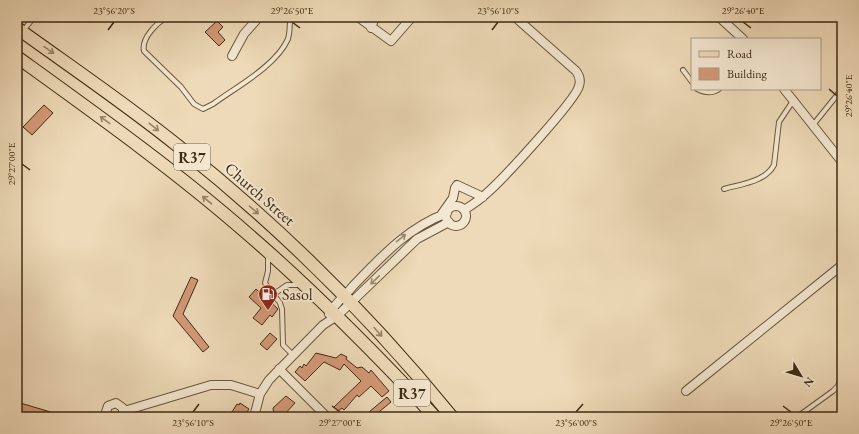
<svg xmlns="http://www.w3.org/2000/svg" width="859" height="434" viewBox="0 0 859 434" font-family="'EB Garamond',serif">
  <rect width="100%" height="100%" fill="#eedab8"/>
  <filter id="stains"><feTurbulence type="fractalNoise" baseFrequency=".005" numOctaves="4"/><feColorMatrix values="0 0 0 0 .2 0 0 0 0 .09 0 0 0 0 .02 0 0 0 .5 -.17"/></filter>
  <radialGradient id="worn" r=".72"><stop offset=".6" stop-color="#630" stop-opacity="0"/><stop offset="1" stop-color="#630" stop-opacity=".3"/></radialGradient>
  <!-- building -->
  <path fill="#d49877" stroke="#3e2b13" d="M217,21L223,27L218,32L225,40L219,46L205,32Z
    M44,105L53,113L32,135L23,127Z
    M191,277L198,280L183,314L209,347L203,352L173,316Z
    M256,289L278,309L272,317L270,315L262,325L253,318L261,308L249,297Z
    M270,333L277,339L267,350L260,344Z
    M316,353L336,358L341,354L347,357L346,359L357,368L362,367L369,373L371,370L389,391L382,397L371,386L359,397L357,395L344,410L342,408L338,411L334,407L361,381L344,364L340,370L324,362L305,381L295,372L300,366L302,368L304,364L306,366Z
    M286,396L295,403L284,415L274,416L273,408Z
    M387,397L391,402L374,416L369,412Z
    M17,402L64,416V417H17Z
    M240,403L249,409L244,417L230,415L237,404L239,405Z"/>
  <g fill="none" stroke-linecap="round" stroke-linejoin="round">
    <!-- service casing -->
    <g stroke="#6a573c" stroke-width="6">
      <path id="service" d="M167,17C157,23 141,38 144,51L181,87L194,104L203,109L213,104C236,87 276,66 288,39C290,32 290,24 290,17
        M23,31L34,17
        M683,70L692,82
        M697,89C705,93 712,94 719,89
        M813,125L842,89
        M724,189C741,184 765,182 774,165L779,122L793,101
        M268,255V271L265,283L280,303L282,309L283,345L293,355
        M274,294L287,285H299
        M797,417L833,391L838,386L842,374"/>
    </g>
    <!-- minor casing -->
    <g stroke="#6a573c" stroke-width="10">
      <path id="minor" d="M358,17L391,41L412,17
        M719,17L743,39
        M371,28L375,17
        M232,56L244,34L259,17
        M784,89L842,162
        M446 216a10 10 0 1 1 20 0a10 10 0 1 1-20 0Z
        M464,210C472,205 480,200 487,193C502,180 576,100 579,86C581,80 579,75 576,71L515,17
        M441,215L453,198L455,188L457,185L483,197
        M329,314C335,303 346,295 353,286C382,256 407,228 447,213
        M279,369L327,417
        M686,391L842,265
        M124,411L211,385H231L260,394
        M107,417L106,412L108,406L116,403L123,408V417
        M254,417L260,394L269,380L323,325L337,316L417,239L449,222"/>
    </g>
    <!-- primary casing -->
    <g stroke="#3e2b13" stroke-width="14">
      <path id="primary" d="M17,28C71,67 126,104 178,146C279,226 371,317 452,417
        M17,57C96,114 176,171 249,235C315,292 376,354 435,417"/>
    </g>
    <!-- service -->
    <use href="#service" stroke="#f4e7d1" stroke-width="4"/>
    <!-- minor -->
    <use href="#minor" stroke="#f4e7d1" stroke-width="8"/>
    <!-- primary -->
    <use href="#primary" stroke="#eedab8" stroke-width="12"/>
  </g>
  <!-- one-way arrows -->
  <defs><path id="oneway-shaft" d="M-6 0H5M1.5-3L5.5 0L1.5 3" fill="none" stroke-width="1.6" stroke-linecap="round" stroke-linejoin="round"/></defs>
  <g stroke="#968266">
    <use href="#oneway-shaft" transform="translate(49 50) rotate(35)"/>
    <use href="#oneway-shaft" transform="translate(105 120) rotate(-144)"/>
    <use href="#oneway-shaft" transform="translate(154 127) rotate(38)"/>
    <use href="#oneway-shaft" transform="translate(207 200) rotate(-140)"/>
    <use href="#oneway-shaft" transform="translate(254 210) rotate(41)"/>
    <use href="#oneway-shaft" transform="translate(378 332) rotate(48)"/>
  </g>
  <g stroke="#998972">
    <use href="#oneway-shaft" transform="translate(401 238) rotate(-39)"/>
    <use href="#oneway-shaft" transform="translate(375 280) rotate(136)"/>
  </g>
  <!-- ticks -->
  <path fill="none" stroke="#3e2b13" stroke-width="1.5" d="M292,22L300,28M743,22L751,28M108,30L114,22M492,30L498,22M829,89L837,96M22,164L30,170M332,406L340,412M783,406L791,412M193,412L199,404M576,412L583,404"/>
  <!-- icons -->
  <defs>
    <g id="fuel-pin" transform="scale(1)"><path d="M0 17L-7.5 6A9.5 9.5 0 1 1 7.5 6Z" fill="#8f2418" stroke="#f4e7d1"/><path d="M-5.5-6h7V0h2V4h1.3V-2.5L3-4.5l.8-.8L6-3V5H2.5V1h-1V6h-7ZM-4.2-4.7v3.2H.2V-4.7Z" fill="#fff"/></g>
  </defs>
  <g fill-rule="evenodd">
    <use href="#fuel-pin" x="268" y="294"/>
  </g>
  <g text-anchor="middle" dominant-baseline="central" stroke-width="4" stroke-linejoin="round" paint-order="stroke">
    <!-- shield labels -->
    <g fill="#f4e7d1" stroke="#75634c" stroke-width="1">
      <rect x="174" y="144" width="36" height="26" rx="3"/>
      <rect x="394" y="380" width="36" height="26" rx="3"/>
    </g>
    <g font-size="15" font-weight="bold" fill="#3e2b13">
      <text x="192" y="157">R37</text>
      <text x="412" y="393">R37</text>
    </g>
    <!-- street labels -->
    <g font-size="16" fill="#3e2b13" stroke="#f4e7d1">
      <text transform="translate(260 194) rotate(41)">Church Street</text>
    </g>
    <!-- poi labels -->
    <g font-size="16" fill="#3e2b13" stroke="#f4e7d1" text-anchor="start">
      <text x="282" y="294">Sasol</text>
    </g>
  </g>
  <!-- margin -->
  <rect width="859" height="434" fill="none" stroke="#eedab8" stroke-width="44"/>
  <!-- legend -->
  <rect x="691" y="38" width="130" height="52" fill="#f4e7d1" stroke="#ab9c85"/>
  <rect x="699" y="51" width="20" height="6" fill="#eedab8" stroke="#ab9c85"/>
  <text x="727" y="58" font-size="12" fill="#3e2b13">Road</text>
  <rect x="699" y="68" width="20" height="12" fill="#d49877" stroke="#ab9c85"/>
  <text x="727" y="78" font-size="12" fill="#3e2b13">Building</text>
  <!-- north arrow -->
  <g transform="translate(801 376) rotate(128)" stroke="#f4e7d1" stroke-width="3" paint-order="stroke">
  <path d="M0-3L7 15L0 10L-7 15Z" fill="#3e2b13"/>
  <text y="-6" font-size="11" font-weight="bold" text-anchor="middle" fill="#3e2b13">N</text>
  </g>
  <rect x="22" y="22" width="815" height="390" fill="none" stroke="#3e2b13" stroke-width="1.5"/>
  <g font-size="10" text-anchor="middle" fill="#3e2b13">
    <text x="114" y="14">23°56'20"S</text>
    <text x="292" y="14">29°26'50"E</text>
    <text x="498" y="14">23°56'10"S</text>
    <text x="743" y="14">29°26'40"E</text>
    <text transform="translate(848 96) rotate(-90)" y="4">29°26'40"E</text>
    <text transform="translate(11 164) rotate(-90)" y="4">29°27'00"E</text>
    <text x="193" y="426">23°56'10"S</text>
    <text x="340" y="426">29°27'00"E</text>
    <text x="576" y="426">23°56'00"S</text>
    <text x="791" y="426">29°26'50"E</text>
  </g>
  <rect width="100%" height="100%" filter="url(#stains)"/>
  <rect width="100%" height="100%" fill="url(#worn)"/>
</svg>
